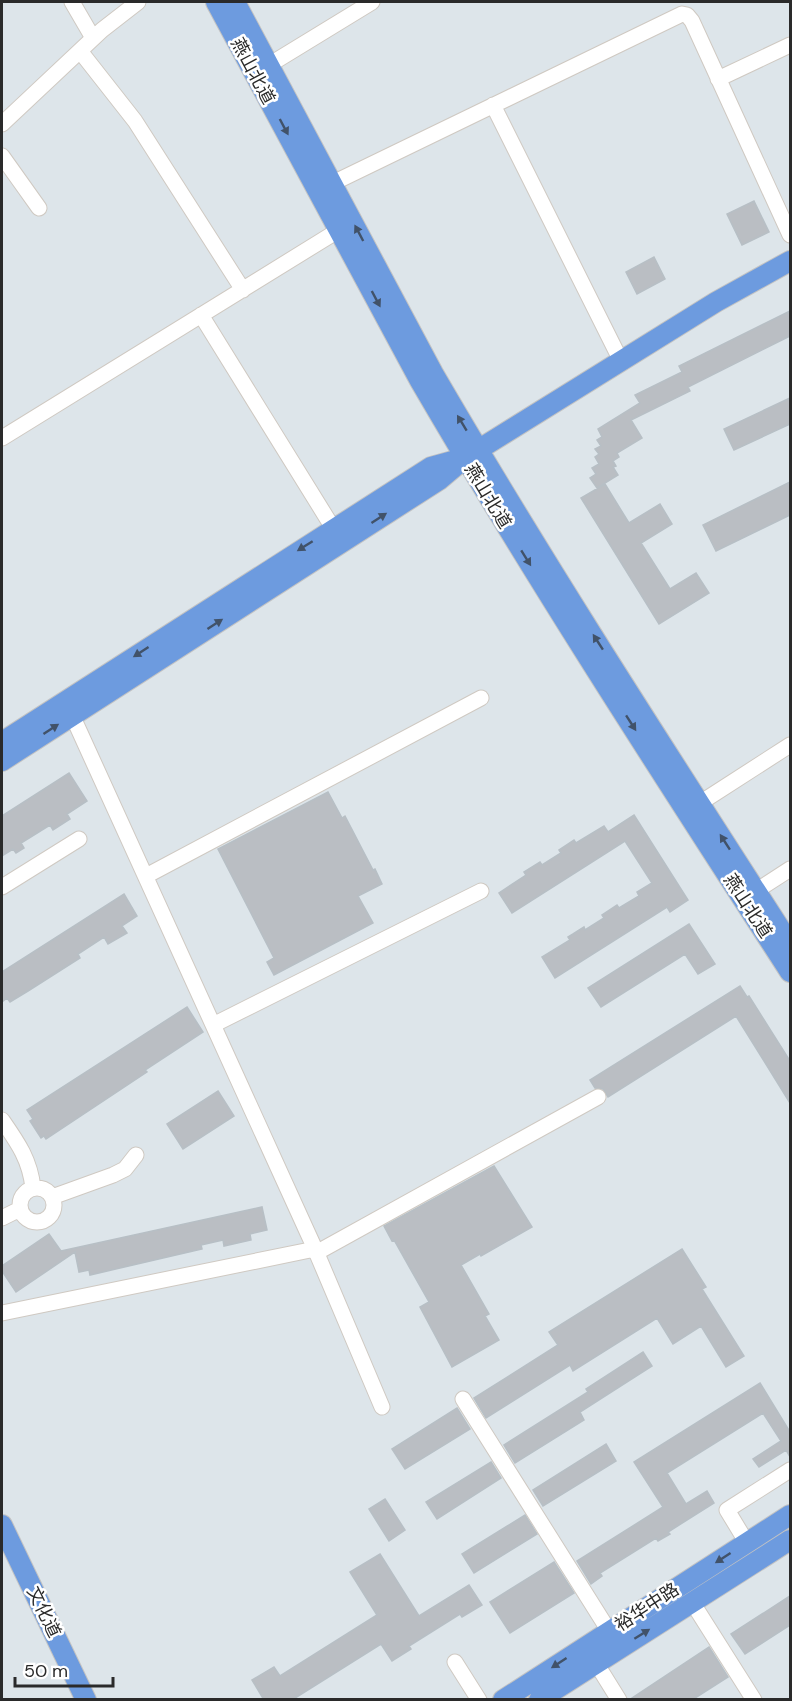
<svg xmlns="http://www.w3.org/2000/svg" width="792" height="1701" viewBox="0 0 792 1701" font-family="'DM Sans','Noto Sans SC',sans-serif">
  <rect width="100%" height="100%" fill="#dde5ea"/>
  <!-- building -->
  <path fill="#babec3" stroke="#b7bfc5" stroke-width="1.5" d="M754,201L769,232L742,245L727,214Z
    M654,257L665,279L637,294L626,272Z
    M790,311V336L688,387L690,391L631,420L642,438L617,453L619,457L613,461L616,466L613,467L618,475L597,488L590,478L596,474L592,468L599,464L595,457L599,454L595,449L601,446L597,440L602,437L598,429L640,403L635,395L682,372L679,366Z
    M790,398V424L734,450L724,429Z
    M790,482V515L716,551L703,525Z
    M605,484L629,523L660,504L672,524L641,543L670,589L696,573L709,593L659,624L581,498Z
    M69,773L87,801L67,814L70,819L53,830L50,825L21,843L24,848L16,853L13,849L2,856V816Z
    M328,792L342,818L345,816L373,870L375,869L382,884L358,896L373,923L274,975L267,962L274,958L218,849Z
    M634,815L688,900L670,912L667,907L555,978L542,957L570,940L568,937L573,934L584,927L585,930L604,918L602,915L617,905L619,908L639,896L637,892L652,883L625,841L512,913L499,893L526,875L524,872L540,862L542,865L561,853L559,850L574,840L576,843L604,826L608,832Z
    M124,894L137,916L122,926L127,933L108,944L104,937L78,954L80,958L28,991L10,1002L7,998L2,1002V972Z
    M689,924L715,964L698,974L685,954L601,1007L588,988Z
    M740,986L747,997L749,996L790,1061V1103L736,1016L608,1097L603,1089L595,1088L590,1080Z
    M187,1007L203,1032L145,1070L147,1072L46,1139L44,1136L41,1138L30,1121L33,1119L27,1110Z
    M218,1091L234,1116L183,1149L167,1124Z
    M494,1166L532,1227L481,1256L480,1254L461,1265L489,1314L485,1316L499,1340L452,1367L420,1307L429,1302L394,1240L392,1241L384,1226Z
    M262,1207L267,1230L250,1234L251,1240L224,1246L223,1240L201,1245L202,1249L90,1275L89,1270L79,1272L75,1252L16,1292L2,1271V1266L49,1234L61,1251Z
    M682,1249L706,1287L702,1289L744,1356L726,1367L701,1326L673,1344L657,1318L573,1371L570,1365L486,1418L474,1398L558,1345L549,1332Z
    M643,1352L652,1366L580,1412L584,1420L515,1463L504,1445L588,1392L586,1389Z
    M760,1383L790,1432V1457L786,1450L759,1467L753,1459L781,1441L763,1413L667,1473L686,1504L707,1491L714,1503L668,1532L670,1534L658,1541L656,1538L600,1573L602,1576L591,1584L577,1561L663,1507L634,1462Z
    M457,1408L470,1429L405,1469L392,1449Z
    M606,1444L616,1461L543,1506L533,1490Z
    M491,1462L501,1478L437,1519L426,1502Z
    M385,1499L405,1530L389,1541L369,1509Z
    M525,1515L537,1534L474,1573L462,1554Z
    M380,1554L419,1616L469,1585L482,1605L462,1617L460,1614L409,1646L411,1649L392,1661L381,1644L292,1700H264L252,1680L274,1667L280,1676L377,1615L350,1572Z
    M554,1562L574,1593L510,1633L490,1602Z
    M790,1596V1625L745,1654L731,1634Z
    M709,1647L728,1677L692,1700H629Z"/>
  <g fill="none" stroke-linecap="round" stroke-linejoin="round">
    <!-- minor casing -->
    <g stroke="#cfc9c2" stroke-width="17">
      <path id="minor" d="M72,2L93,38
        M80,51L135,121L243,290
        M269,65L372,2
        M718,79L790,45
        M493,105L621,361
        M2,124L102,30L138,2
        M2,156L39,208
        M333,183L682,14L687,15L692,21L790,235
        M201,315L333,528
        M2,438L339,230
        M72,715L315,1249L382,1407
        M700,803L790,745
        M146,876L481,698
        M2,887L79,839
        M756,891L790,869
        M213,1025L481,891
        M2,1120C18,1143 30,1160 33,1188
        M20 1205a17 17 0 1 1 34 0a17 17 0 1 1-34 0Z
        M52,1197L113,1175L125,1169L136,1155
        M2,1218L20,1209
        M316,1253L598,1097
        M2,1313L315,1249
        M463,1399L609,1631
        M747,1543L727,1510L790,1470
        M692,1602L754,1700
        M455,1662L479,1700
        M596,1663L619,1700"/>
    </g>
    <!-- major casing -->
    <g stroke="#c3c3c3" stroke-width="22">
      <path id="major" d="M216,2L420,381C537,582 664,777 790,972
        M235,2L433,373C546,567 669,756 790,944
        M2,742L431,467L460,459
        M2,761L439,480L465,458L716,302L790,261
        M2,1525L86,1700
        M503,1700L790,1515
        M539,1700L790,1540"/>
    </g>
    <!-- minor -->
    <use href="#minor" stroke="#fff" stroke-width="15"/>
    <!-- major -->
    <use href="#major" stroke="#6d9bdf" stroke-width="20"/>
  </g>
  <!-- one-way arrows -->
  <defs><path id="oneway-solid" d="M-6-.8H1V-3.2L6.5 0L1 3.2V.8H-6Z" transform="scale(1.5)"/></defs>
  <g fill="#415269">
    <use href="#oneway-solid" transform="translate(284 127) rotate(62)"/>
    <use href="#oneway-solid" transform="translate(359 233) rotate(-118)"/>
    <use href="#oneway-solid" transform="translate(376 299) rotate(62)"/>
    <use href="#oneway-solid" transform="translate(462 423) rotate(-121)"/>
    <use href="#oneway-solid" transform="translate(379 518) rotate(-33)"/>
    <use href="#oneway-solid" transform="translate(305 546) rotate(148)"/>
    <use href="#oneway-solid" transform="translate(526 558) rotate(58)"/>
    <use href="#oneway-solid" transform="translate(215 624) rotate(-33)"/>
    <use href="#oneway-solid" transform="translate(598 642) rotate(-123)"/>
    <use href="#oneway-solid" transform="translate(141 652) rotate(147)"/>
    <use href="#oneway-solid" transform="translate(631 723) rotate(57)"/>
    <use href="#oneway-solid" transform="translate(51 729) rotate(-33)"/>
    <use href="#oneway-solid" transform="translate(725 842) rotate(-123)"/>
    <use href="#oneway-solid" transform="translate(723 1558) rotate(147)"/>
    <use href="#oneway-solid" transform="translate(642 1634) rotate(-32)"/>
    <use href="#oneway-solid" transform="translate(559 1663) rotate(147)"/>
  </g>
  <g text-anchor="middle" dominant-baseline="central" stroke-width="5" stroke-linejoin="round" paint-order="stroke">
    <!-- street labels -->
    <g font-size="18" fill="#2a2a2a" stroke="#fff">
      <text transform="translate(253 71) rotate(62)">燕山北道</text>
      <text transform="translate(488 496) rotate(59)">燕山北道</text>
      <text transform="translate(748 906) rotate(57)">燕山北道</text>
      <text transform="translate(647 1607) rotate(-33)">裕华中路</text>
      <text transform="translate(44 1612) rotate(64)">文化道</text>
    </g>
  </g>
  <!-- border -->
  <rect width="792" height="1701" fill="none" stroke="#2a2a2a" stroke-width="6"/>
  <!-- scale -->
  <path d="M15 1677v9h98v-9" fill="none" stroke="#2a2a2a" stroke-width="3"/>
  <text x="24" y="1677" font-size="18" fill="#2a2a2a" stroke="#ffffff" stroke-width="4.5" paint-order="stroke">50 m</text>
</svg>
